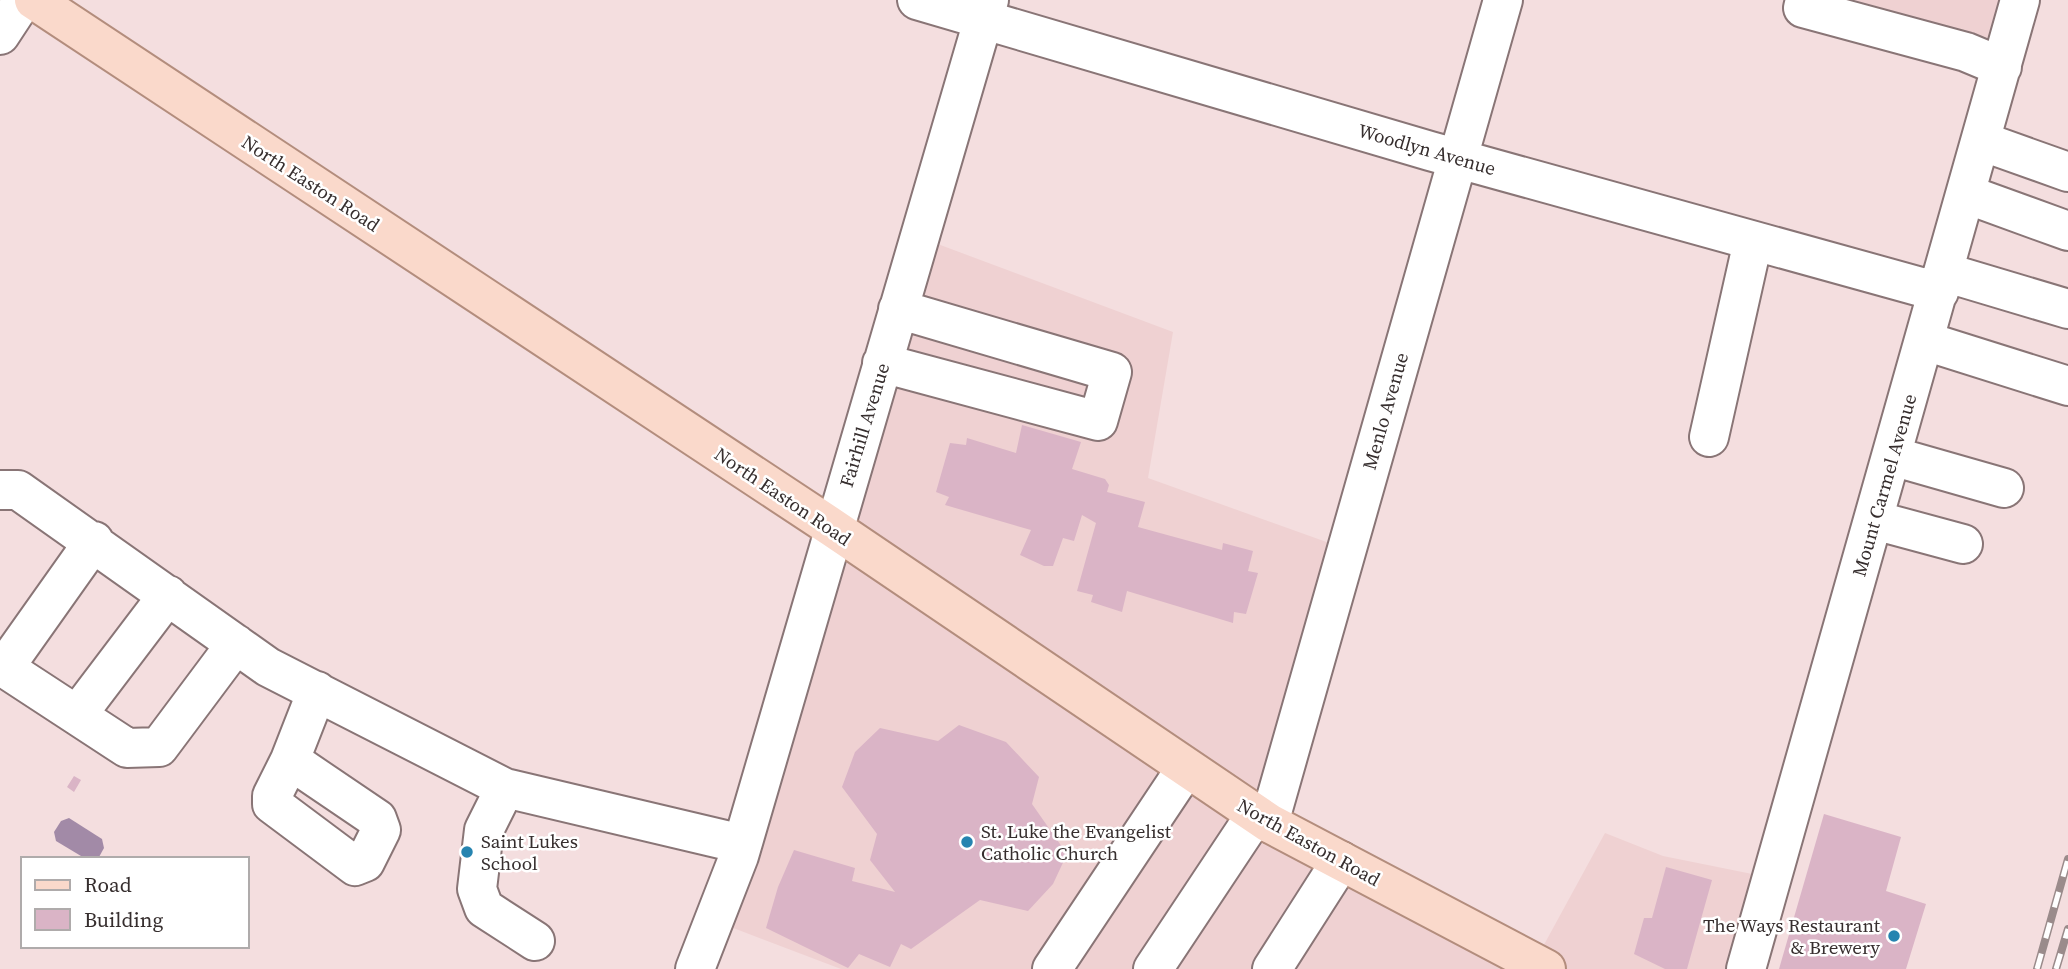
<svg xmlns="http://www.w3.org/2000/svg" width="2068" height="969" viewBox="0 0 2068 969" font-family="'Source Serif 4',serif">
  <rect width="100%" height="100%" fill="#f4dedf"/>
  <!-- built -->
  <path fill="#efd1d2" d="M1850,0H2020L2008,43Z
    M919,237L1173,332L1148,478L1346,549L1269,823L1534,963L1605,833L1663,856L1772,878L1746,969H841L715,921Z"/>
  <!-- water -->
  <path fill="#a28aa7" d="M69,818L102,839L104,848L99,857L86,859L56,841L54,832L61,821Z"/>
  <!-- building -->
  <path fill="#dab4c6" d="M1022,425L1081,442L1072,469L1105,479L1109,485L1107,492L1145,502L1138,527L1222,550L1223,543L1253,551L1248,571L1258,573L1246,614L1234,612L1233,623L1127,591L1122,612L1091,602L1093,595L1077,591L1096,523L1082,515L1074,541L1063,538L1053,566H1044L1020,555L1031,530L945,505L949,497L936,492L950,443L966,445L967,438L1016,453Z
    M959,725L1006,742L1039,777L1032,804L1067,854L1053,884L1028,911L980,900L911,949L901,944L890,967L859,954L848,968L766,928L778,887L794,850L855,868L852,881L895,892L870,860L877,834L842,787L855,752L880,728L938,741Z
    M74,776L81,780L74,792L67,787Z
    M1824,814L1901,837L1886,891L1926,904L1906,969H1779Z
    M1666,867L1712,880L1687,969H1665L1634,954L1644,918H1652Z"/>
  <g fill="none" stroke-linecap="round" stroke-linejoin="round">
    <!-- minor casing -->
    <g stroke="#897576" stroke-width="42">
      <path id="minor" d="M917,0L1430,151L1939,292
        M1805,0L1803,8L1966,52L2002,67
        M0,35L23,0
        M1981,141L2068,172
        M1966,194L2068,231
        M1944,272L2068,309
        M1925,341L2068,386
        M882,363L1098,421L1112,372L898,309
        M1709,437L1753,241
        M1892,456L2004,488
        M0,490H18L268,667L505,788L742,844
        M1874,520L1963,544
        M0,665L127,748L159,747L236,644
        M4,668L94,541
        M77,715L168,595
        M290,760L377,819L381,830L365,862L355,866L272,804V796L290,760L317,691
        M505,788L484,830L477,889L484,908L535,941
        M1269,823L1503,0
        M695,969L739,856L989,0
        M1052,969L1186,768
        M1153,969L1256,814
        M1272,969L1341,861
        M1746,969L2020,0"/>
    </g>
    <!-- major casing -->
    <g stroke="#b38d7d" stroke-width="42">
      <path id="major" d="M34,0L833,528L1269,823L1546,969"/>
    </g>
    <!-- minor -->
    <use href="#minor" stroke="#fff" stroke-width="38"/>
    <!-- major -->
    <use href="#major" stroke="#fad9cb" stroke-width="38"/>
    <!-- rail casing -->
    <g stroke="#9a8b8b" stroke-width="8">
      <path id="rail" d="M2037,969L2068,859
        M2056,969L2068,929"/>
    </g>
    <!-- rail -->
    <use href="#rail" stroke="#fff" stroke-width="5" stroke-dasharray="16" stroke-linecap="butt"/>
  </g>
  <!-- markers -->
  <g fill="#2684b0" stroke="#fff" stroke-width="2.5">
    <circle cx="967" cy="842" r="7"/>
    <circle cx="467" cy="852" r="7"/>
    <circle cx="1894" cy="936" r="7"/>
  </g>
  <g text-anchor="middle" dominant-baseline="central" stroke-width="5" stroke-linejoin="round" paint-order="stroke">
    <!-- street labels -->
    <g font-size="19" fill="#362e2e" stroke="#fff">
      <text transform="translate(1427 149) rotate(16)">Woodlyn Avenue</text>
      <text transform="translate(311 183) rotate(33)">North Easton Road</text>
      <text transform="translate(1385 411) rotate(-74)">Menlo Avenue</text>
      <text transform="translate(864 425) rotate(-73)">Fairhill Avenue</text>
      <text transform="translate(1884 485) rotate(-74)">Mount Carmel Avenue</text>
      <text transform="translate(783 496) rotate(34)">North Easton Road</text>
      <text transform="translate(1309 842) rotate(29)">North Easton Road</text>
    </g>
    <!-- poi labels -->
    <g font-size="19" fill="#362e2e" stroke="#fff" text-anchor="start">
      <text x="981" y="831">St. Luke the Evangelist<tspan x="981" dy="22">Catholic Church</tspan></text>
      <text x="481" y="841">Saint Lukes<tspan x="481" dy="22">School</tspan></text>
      <text x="1880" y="925" text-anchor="end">The Ways Restaurant<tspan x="1880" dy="22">&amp; Brewery</tspan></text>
    </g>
  </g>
  <!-- legend -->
  <rect x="21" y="857" width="228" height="91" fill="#ffffff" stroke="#afabab" stroke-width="2"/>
  <rect x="35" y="880" width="35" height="10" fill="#fad9cb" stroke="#afabab" stroke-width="2"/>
  <text x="84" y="892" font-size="21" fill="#362e2e">Road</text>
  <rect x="35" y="909" width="35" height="21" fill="#dab4c6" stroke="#afabab" stroke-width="2"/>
  <text x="84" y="927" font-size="21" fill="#362e2e">Building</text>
</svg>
